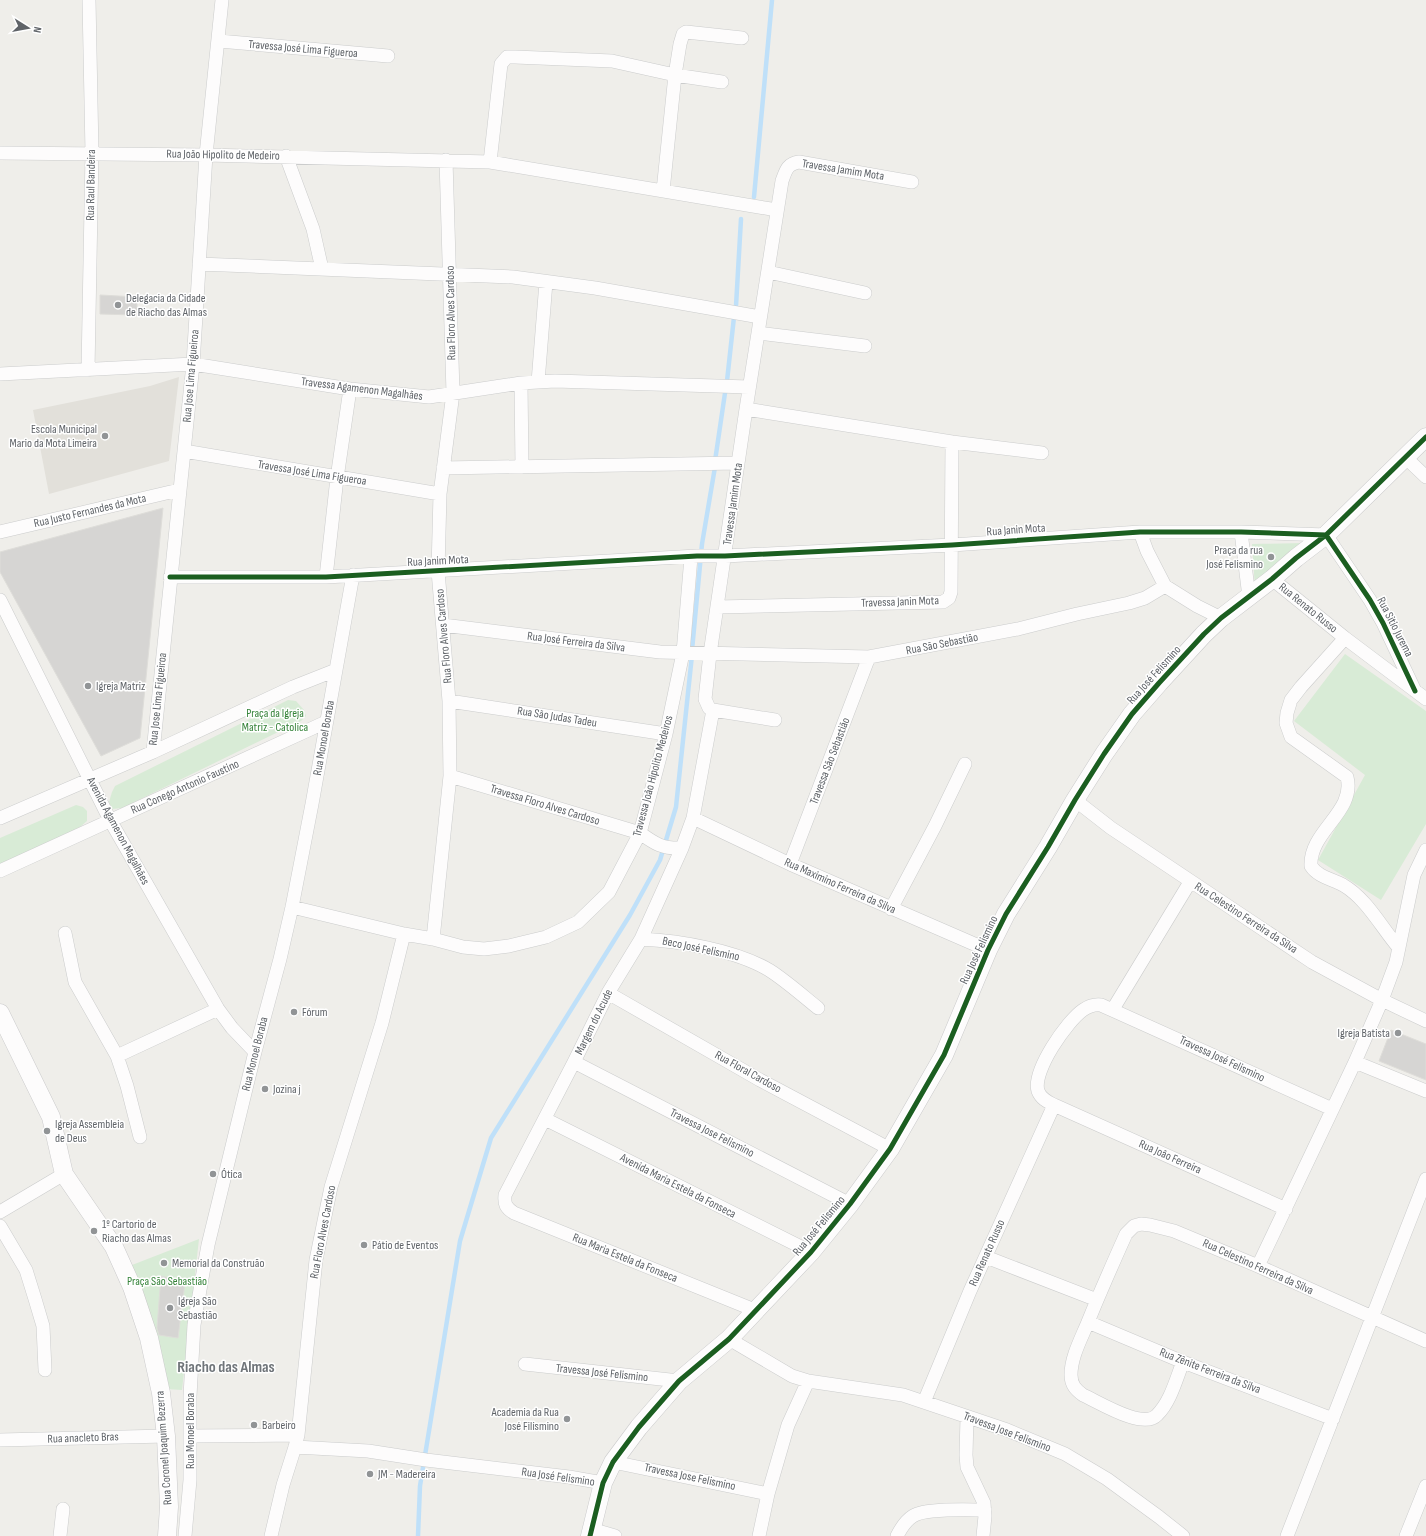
<svg xmlns="http://www.w3.org/2000/svg" width="1426" height="1536" viewBox="0 0 1426 1536" font-family="'Sofia Sans Condensed',sans-serif">
  <rect width="100%" height="100%" fill="#efeeea"/>
  <!-- education -->
  <path fill="#e2e0da" d="M179,377L169,461L49,494L33,410L150,386Z"/>
  <!-- green -->
  <path fill="#d8ebd6" d="M1304,543L1255,588L1252,544Z
    M1345,654L1426,711V824L1381,900L1318,860L1365,775L1294,721Z
    M288,700L296,701L304,710L306,716L301,721L122,808L112,809L109,802L112,792L115,786Z
    M76,805L83,807L87,811V821L80,827L0,867V838Z
    M199,1239L182,1390L166,1389L143,1296L132,1265Z"/>
  <g fill="none" stroke-linecap="round" stroke-linejoin="round">
    <!-- stream -->
    <path stroke="#bfe0f9" stroke-width="4.5" d="M754,197L772,0
      M736,306L741,219
      M727,381L734,317
      M715,461L725,393
      M692,650L702,544L715,467
      M418,1536L420,1486L460,1241L491,1138L630,915L660,860L676,807L692,655"/>
  </g>
  <!-- building -->
  <path fill="#d6d5d3" stroke="#deddd9" d="M100,295L137,297V315L100,314Z
    M163,508L140,738L101,756L0,572V552Z
    M1391,1030L1426,1044V1080L1379,1061Z
    M161,1276L185,1282L178,1338L159,1335L157,1328Z"/>
  <g fill="none" stroke-linecap="round" stroke-linejoin="round">
    <!-- street casing -->
    <g stroke="#cbcccc" stroke-width="14">
      <path id="street" d="M219,41L388,56
        M0,153L206,155L490,162L777,210
        M286,156L313,229L322,269
        M490,162L501,64L507,57H515L612,61L675,75L722,82
        M663,191L675,75L680,44L683,34L686,32L742,38
        M199,264L513,277L595,288L760,317
        M768,272L865,293
        M758,333L865,346
        M88,370L92,153L89,0
        M0,374L193,364L350,389L429,397L521,383L555,381L749,387
        M538,382L546,282
        M521,383L522,467
        M746,409L952,442L1042,453
        M184,451L440,494
        M1405,457L1426,477
        M443,468L738,463
        M0,532L179,490
        M1140,532L1147,551L1165,586L1197,606L1221,618
        M1241,532L1249,597
        M170,577H326L697,556H725L952,545L1140,532H1241L1326,535L1370,600L1383,623L1415,691
        M326,577L337,478L350,389
        M1272,579L1345,638L1426,699
        M0,600L110,820L218,1009L232,1028L255,1052
        M717,607L943,602L949,598L951,592L952,442
        M443,625L660,652L869,657L1018,629L1077,614L1129,603L1145,598L1165,586
        M1345,638L1301,687L1291,700L1287,713L1286,723L1291,737L1347,777C1356,812 1309,831 1311,866C1318,877 1332,879 1343,885C1367,899 1381,927 1399,948
        M449,701L666,734
        M775,720L713,710L709,708L705,699L710,654L746,409L782,181C786,170 787,164 799,162L912,182
        M153,752L193,364L206,155L222,0
        M450,776L640,833C655,844 663,849 682,848L693,818L713,710
        M1075,800L1111,828L1312,962L1382,1000L1426,1021
        M0,818L153,752L293,687L336,670
        M693,818L790,864L988,950
        M682,848L641,939L608,993L574,1062L505,1195C504,1204 506,1208 514,1213L757,1311
        M790,864L869,657
        M0,871L326,722
        M292,907L404,934L433,939L450,776L449,701L438,571L440,494L453,393L446,160
        M891,909L935,826L965,764
        M65,933L75,982L117,1056
        M433,939L463,947L484,949L509,946L546,937L578,922L609,892L640,833L666,734L683,653L691,557
        M641,939C680,941 735,950 769,970C785,980 803,996 818,1008
        M608,993L760,1080L890,1149
        M1113,1009L1190,882
        M574,1062L850,1204
        M1355,1062L1426,1091
        M545,1119L811,1252
        M140,1137L127,1086L117,1056L218,1009
        M1286,1209L1054,1105C1048,1102 1041,1099 1038,1091C1032,1071 1067,1021 1083,1010C1089,1006 1094,1004 1101,1005L1332,1109
        M0,1212L64,1174
        M0,1226L26,1270L35,1299L43,1326L45,1370
        M986,1257L1097,1300
        M1258,1266L1355,1062L1382,1000L1396,962L1414,875L1426,850
        M1088,1322L1183,1362L1333,1419
        M729,1339L792,1376L808,1381L903,1395L1007,1430L1065,1454L1107,1479L1159,1517L1183,1536
        M1183,1362C1176,1379 1171,1401 1157,1415C1143,1430 1099,1402 1083,1395C1076,1390 1071,1385 1071,1375C1071,1357 1081,1339 1088,1322C1100,1292 1113,1263 1126,1234L1134,1226L1141,1224L1150,1225L1174,1231L1258,1266L1426,1341
        M525,1364L679,1381
        M924,1402L970,1291L1054,1105
        M967,1417L966,1455L967,1467L984,1503L985,1516L983,1536
        M190,1436L298,1435
        M0,1440L166,1436
        M295,1447L368,1451L426,1460L569,1477L603,1483
        M613,1462L768,1494L788,1425L808,1381
        M591,1529L615,1536
        M60,1536L63,1509
        M185,1536L190,1480V1396L194,1325L201,1284L208,1245L255,1052L280,959L292,907L312,804L353,575
        M271,1536L283,1485L295,1447L298,1435L316,1260L331,1187L382,1023L404,934
        M759,1536L768,1494
        M897,1536C901,1528 905,1521 913,1516C926,1508 968,1510 985,1510
        M1287,1536L1426,1179
        M1406,1536L1426,1486"/>
    </g>
    <!-- secondary casing -->
    <g stroke="#cacacb" stroke-width="19">
      <path id="secondary" d="M0,1013L51,1117L64,1174L114,1247L132,1287L149,1338L161,1393L166,1436L169,1507L167,1536
        M590,1536L603,1483L613,1462L639,1427L679,1381L729,1339L811,1252L850,1204L890,1149L944,1055L988,950L1006,914L1048,847L1075,800L1104,754L1132,714L1159,683L1204,634L1221,618L1272,579L1296,558L1326,535L1426,437"/>
    </g>
    <!-- street -->
    <use href="#street" stroke="#fdfcfc" stroke-width="13"/>
    <!-- secondary -->
    <use href="#secondary" stroke="#fdfcfc" stroke-width="18"/>
    <!-- cycleway casing -->
    <g stroke="#fff" stroke-width="8">
      <path id="cycleway" d="M170,577H326L697,556H725L952,545L1140,532H1241L1326,535L1370,600L1383,623L1415,691
        M590,1536L603,1483L613,1462L639,1427L679,1381L729,1339L811,1252L850,1204L890,1149L944,1055L988,950L1006,914L1048,847L1075,800L1104,754L1132,714L1159,683L1204,634L1221,618L1272,579L1296,558L1326,535L1426,437"/>
    </g>
    <!-- cycleway -->
    <use href="#cycleway" stroke="#1b5e20" stroke-width="5"/>
  </g>
  <!-- markers -->
  <g fill="#919496" stroke="#fff" stroke-width="1.5">
    <circle cx="118" cy="305" r="4"/>
    <circle cx="105" cy="436" r="4"/>
    <circle cx="1271" cy="557" r="4"/>
    <circle cx="88" cy="686" r="4"/>
    <circle cx="294" cy="1012" r="4"/>
    <circle cx="1398" cy="1033" r="4"/>
    <circle cx="265" cy="1089" r="4"/>
    <circle cx="47" cy="1131" r="4"/>
    <circle cx="213" cy="1174" r="4"/>
    <circle cx="94" cy="1231" r="4"/>
    <circle cx="364" cy="1245" r="4"/>
    <circle cx="164" cy="1263" r="4"/>
    <circle cx="170" cy="1308" r="4"/>
    <circle cx="567" cy="1419" r="4"/>
    <circle cx="254" cy="1425" r="4"/>
    <circle cx="370" cy="1474" r="4"/>
  </g>
  <g text-anchor="middle" dominant-baseline="central" stroke-width="3" stroke-linejoin="round" paint-order="stroke">
    <!-- street labels -->
    <g font-size="12" fill="#5f6368" stroke="#fff">
      <text transform="translate(303 49) rotate(5)">Travessa José Lima Figueroa</text>
      <text transform="translate(223 155) rotate(1)">Rua João Hipolito de Medeiro</text>
      <text transform="translate(843 170) rotate(9)">Travessa Jamim Mota</text>
      <text transform="translate(91 185) rotate(-89)">Rua Raul Bandeira</text>
      <text transform="translate(451 313) rotate(-91)">Rua Floro Alves Cardoso</text>
      <text transform="translate(191 376) rotate(-85)">Rua Jose Lima Figueiroa</text>
      <text transform="translate(362 389) rotate(7)">Travessa Agamenon Magalhães</text>
      <text transform="translate(312 473) rotate(9)">Travessa José Lima Figueroa</text>
      <text transform="translate(733 504) rotate(-82)">Travessa Jamim Mota</text>
      <text transform="translate(90 511) rotate(-13)">Rua Justo Fernandes da Mota</text>
      <text transform="translate(1016 530) rotate(-4)">Rua Janin Mota</text>
      <text transform="translate(438 561) rotate(-3)">Rua Janim Mota</text>
      <text transform="translate(900 602) rotate(-2)">Travessa Janin Mota</text>
      <text transform="translate(1308 608) rotate(39)">Rua Renato Russo</text>
      <text transform="translate(1395 627) rotate(63)">Rua Sitio Jurema</text>
      <text transform="translate(444 636) rotate(-95)">Rua Floro Alves Cardoso</text>
      <text transform="translate(576 642) rotate(7)">Rua José Ferreira da Silva</text>
      <text transform="translate(942 644) rotate(-11)">Rua São Sebastião</text>
      <text transform="translate(1154 675) rotate(-48)">Rua José Felismino</text>
      <text transform="translate(158 699) rotate(-84)">Rua Jose Lima Figueiroa</text>
      <text transform="translate(557 717) rotate(9)">Rua São Judas Tadeu</text>
      <text transform="translate(324 738) rotate(-80)">Rua Monoel Boraba</text>
      <text transform="translate(830 761) rotate(-69)">Travessa São Sebastião</text>
      <text transform="translate(653 776) rotate(-75)">Travessa João Hipolito Medeiros</text>
      <text transform="translate(185 787) rotate(-24)">Rua Conego Antonio Faustino</text>
      <text transform="translate(545 805) rotate(17)">Travessa Floro Alves Cardoso</text>
      <text transform="translate(118 831) rotate(62)">Avenida Agamenon Magalhães</text>
      <text transform="translate(840 886) rotate(24)">Rua Maximino Ferreira da Silva</text>
      <text transform="translate(1246 918) rotate(33)">Rua Celestino Ferreira da Silva</text>
      <text transform="translate(701 949) rotate(12)">Beco José Felismino</text>
      <text transform="translate(979 950) rotate(-65)">Rua José Felismino</text>
      <text transform="translate(594 1022) rotate(-64)">Margem do Acude</text>
      <text transform="translate(255 1054) rotate(-76)">Rua Monoel Boraba</text>
      <text transform="translate(1222 1059) rotate(25)">Travessa José Felismino</text>
      <text transform="translate(748 1072) rotate(29)">Rua Floral Cardoso</text>
      <text transform="translate(712 1133) rotate(27)">Travessa Jose Felismino</text>
      <text transform="translate(1170 1157) rotate(24)">Rua João Ferreira</text>
      <text transform="translate(678 1186) rotate(27)">Avenida Maria Estela da Fonseca</text>
      <text transform="translate(819 1226) rotate(-50)">Rua José Felismino</text>
      <text transform="translate(323 1232) rotate(-79)">Rua Floro Alves Cardoso</text>
      <text transform="translate(987 1253) rotate(-66)">Rua Renato Russo</text>
      <text transform="translate(625 1258) rotate(22)">Rua Maria Estela da Fonseca</text>
      <text transform="translate(1258 1267) rotate(24)">Rua Celestino Ferreira da Silva</text>
      <text transform="translate(1210 1371) rotate(21)">Rua Zênite Ferreira da Silva</text>
      <text transform="translate(602 1373) rotate(6)">Travessa José Felismino</text>
      <text transform="translate(190 1431) rotate(-90)">Rua Monoel Boraba</text>
      <text transform="translate(1007 1432) rotate(21)">Travessa Jose Felismino</text>
      <text transform="translate(83 1438) rotate(-2)">Rua anacleto Bras</text>
      <text transform="translate(164 1448) rotate(-94)">Rua Coronel Joaquim Bezerra</text>
      <text transform="translate(558 1477) rotate(8)">Rua José Felismino</text>
      <text transform="translate(690 1477) rotate(12)">Travessa Jose Felismino</text>
    </g>
    <!-- poi labels -->
    <g font-size="12" fill="#5f6368" stroke="#fff" text-anchor="start">
      <text x="126" y="298">Delegacia da Cidade<tspan x="126" dy="14">de Riacho das Almas</tspan></text>
      <text x="97" y="429" text-anchor="end">Escola Municipal<tspan x="97" dy="14">Mario da Mota Limeira</tspan></text>
      <text x="1263" y="550" text-anchor="end">Praça da rua<tspan x="1263" dy="14">José Felismino</tspan></text>
      <text x="96" y="686">Igreja Matriz</text>
      <text x="302" y="1012">Fórum</text>
      <text x="1390" y="1033" text-anchor="end">Igreja Batista</text>
      <text x="273" y="1089">Jozina j</text>
      <text x="55" y="1124">Igreja Assembleia<tspan x="55" dy="14">de Deus</tspan></text>
      <text x="221" y="1174">Ótica</text>
      <text x="102" y="1224">1º Cartorio de<tspan x="102" dy="14">Riacho das Almas</tspan></text>
      <text x="372" y="1245">Pátio de Eventos</text>
      <text x="172" y="1263">Memorial da Construão</text>
      <text x="178" y="1301">Igreja São<tspan x="178" dy="14">Sebastião</tspan></text>
      <text x="559" y="1412" text-anchor="end">Academia da Rua<tspan x="559" dy="14">José Filismino</tspan></text>
      <text x="262" y="1425">Barbeiro</text>
      <text x="378" y="1474">JM - Madereira</text>
    </g>
    <!-- park labels -->
    <g font-size="12" fill="#348238" stroke="#fff">
      <text x="275" y="713">Praça da Igreja<tspan x="275" dy="14">Matriz - Catolica</tspan></text>
      <text x="167" y="1281">Praça São Sebastião</text>
    </g>
    <!-- district labels -->
    <g font-size="16" font-weight="bold" fill="#70757a" stroke="#fff">
      <text x="226" y="1367">Riacho das Almas</text>
    </g>
  </g>
  <!-- north arrow -->
  <g transform="translate(28 28) rotate(101)" stroke="#ffffff" stroke-width="3" paint-order="stroke">
  <path d="M0-3L7 15L0 10L-7 15Z" fill="#5f6368"/>
  <text y="-6" font-size="11" font-weight="bold" text-anchor="middle" fill="#5f6368">N</text>
  </g>
</svg>
